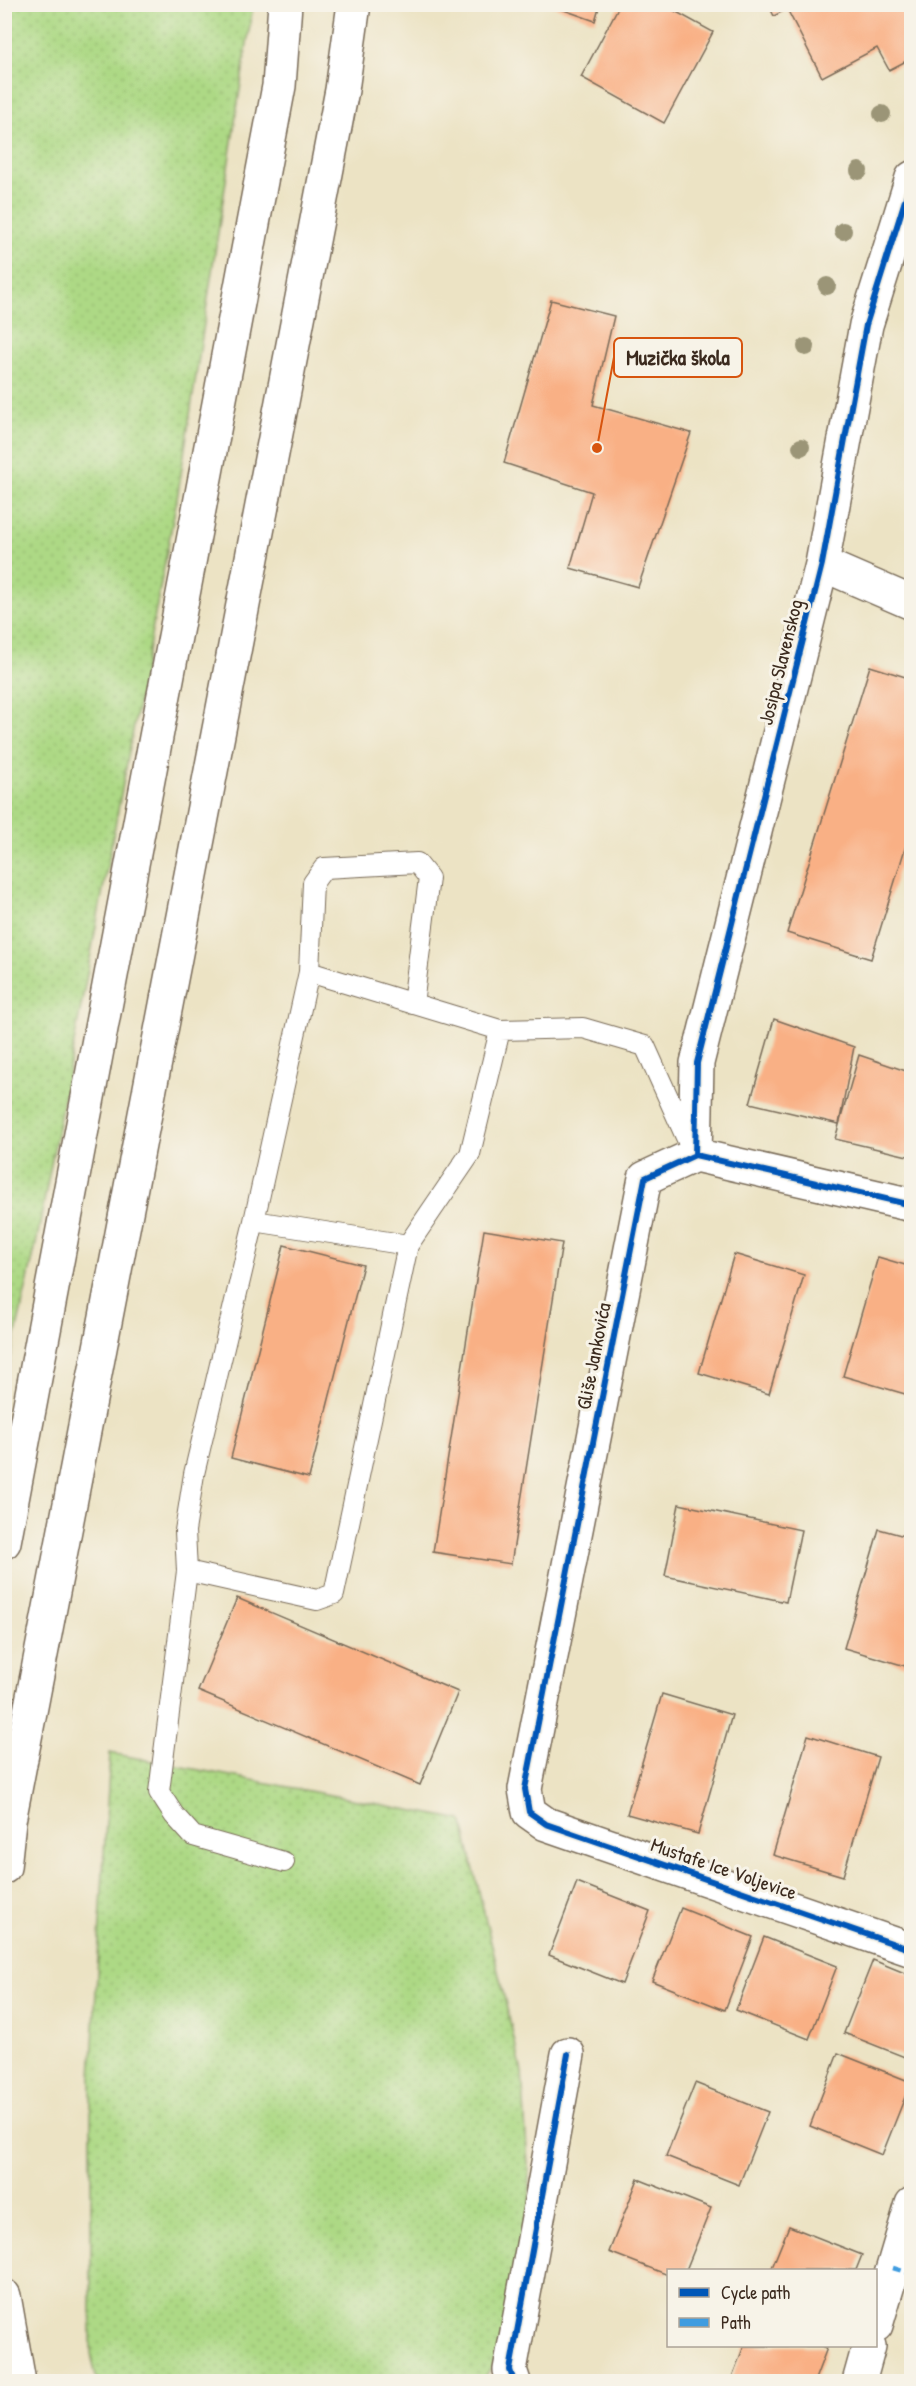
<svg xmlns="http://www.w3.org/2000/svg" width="916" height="2386" viewBox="0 0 916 2386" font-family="'Patrick Hand',sans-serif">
  <defs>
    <pattern id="grass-dots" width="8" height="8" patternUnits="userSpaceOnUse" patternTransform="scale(1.5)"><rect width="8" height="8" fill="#add985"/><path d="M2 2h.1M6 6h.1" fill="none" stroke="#96ba72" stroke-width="1.8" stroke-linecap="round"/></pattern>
  </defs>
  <rect width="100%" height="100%" fill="#f7f3e8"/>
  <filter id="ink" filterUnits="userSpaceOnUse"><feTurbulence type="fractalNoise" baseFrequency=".0167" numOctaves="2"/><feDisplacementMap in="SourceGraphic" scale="12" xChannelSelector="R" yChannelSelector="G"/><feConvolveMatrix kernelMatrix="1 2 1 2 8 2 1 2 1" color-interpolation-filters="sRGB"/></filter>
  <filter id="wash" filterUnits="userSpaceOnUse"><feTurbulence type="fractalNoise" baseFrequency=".008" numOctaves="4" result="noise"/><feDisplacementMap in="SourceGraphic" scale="24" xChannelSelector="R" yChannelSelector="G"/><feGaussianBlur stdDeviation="1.35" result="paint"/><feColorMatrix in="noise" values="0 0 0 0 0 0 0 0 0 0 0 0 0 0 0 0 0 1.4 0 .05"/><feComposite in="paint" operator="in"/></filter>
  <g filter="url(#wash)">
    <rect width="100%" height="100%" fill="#ece3c4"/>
    <!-- grass -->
    <path fill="url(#grass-dots)" stroke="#748252" stroke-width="1.5" d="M5,4L253,5L178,493L36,1244L5,1383Z
      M110,1753L462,1820L522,2072L536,2290L483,2381L97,2382L91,2353V2077Z"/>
    <g id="blocks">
      <!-- building -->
      <path fill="#f9b085" d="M547,4H600L595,21Z
        M620,4H662L713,32L664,123L581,77Z
        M768,4H912V58L889,70L877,48L822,77L787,9L774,16Z
        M551,300L614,316L593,405L691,433L638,587L570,568L592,492L504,463Z
        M870,666L912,679V826L871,959L787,933Z
        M774,1019L854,1047L839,1124L750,1103Z
        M859,1055L912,1073V1157L835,1139Z
        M484,1230L562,1243L511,1564L433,1552Z
        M284,1245L363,1265L309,1478L231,1458Z
        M734,1254L804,1275L769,1394L699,1373Z
        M878,1257L912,1267V1396L843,1376Z
        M679,1504L801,1530L786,1602L665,1576Z
        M879,1529L912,1538V1668L844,1648Z
        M237,1598L458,1692L420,1785L198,1691Z
        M662,1694L732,1715L698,1834L627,1814Z
        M808,1735L878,1757L843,1876L773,1855Z
        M577,1882L650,1911L622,1984L549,1955Z
        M681,1908L753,1937L725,2010L652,1981Z
        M764,1937L837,1966L809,2039L736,2010Z
        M873,1960L912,1976V2060L844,2033Z
        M838,2053L911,2082L882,2155L810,2126Z
        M695,2083L768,2112L739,2185L666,2156Z
        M638,2179L711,2208L686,2270H668V2275L609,2252Z
        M789,2226L862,2255L856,2270H771Z
        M744,2346H822L827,2348L814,2382H730Z"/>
    </g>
  </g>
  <g filter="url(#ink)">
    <use href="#blocks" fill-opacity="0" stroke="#796b58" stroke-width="1.5"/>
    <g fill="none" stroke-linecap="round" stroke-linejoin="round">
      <!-- service casing -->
      <g stroke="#796b58" stroke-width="22">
        <path id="service" d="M309,972L500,1030
          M254,1221L309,972L313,883L324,868L417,863L429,878L413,1004
          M408,1245L254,1221L194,1474L185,1531L187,1571L317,1600L334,1594L408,1245L470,1154L500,1030L583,1028L645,1046L690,1146
          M187,1571L159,1792L174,1815L193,1836L284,1862"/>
      </g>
      <!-- minor casing -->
      <g stroke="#796b58" stroke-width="36">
        <path id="minor" d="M822,564L912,603
          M695,1155L697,1063L822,564L866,325L912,178
          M912,1205L695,1155L645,1178L525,1789L529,1812L546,1824L912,1950
          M876,2325L912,2204
          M514,2382L510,2370L568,2054
          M859,2382L869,2346"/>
      </g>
      <!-- trunk casing -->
      <g stroke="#796b58" stroke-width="36">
        <path id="trunk" d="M4,1542L279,86L285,4
          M4,1867L9,1821L342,90L354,4
          M4,2296L19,2382"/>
      </g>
      <!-- service -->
      <use href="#service" stroke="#fff" stroke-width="20"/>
      <!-- minor -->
      <use href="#minor" stroke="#fff" stroke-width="33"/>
      <!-- trunk -->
      <use href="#trunk" stroke="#fff" stroke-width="33"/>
      <!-- quiet -->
      <path stroke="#3f9ce0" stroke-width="4.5" stroke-dasharray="9 4.5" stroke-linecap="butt" d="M893,2268L912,2274"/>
      <!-- cycleway casing -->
      <g stroke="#f7f3e8" stroke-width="10">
        <path id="cycleway" d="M695,1155L697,1063L822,564L866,325L912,178
          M912,1205L695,1155L645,1178L525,1789L529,1812L546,1824L912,1950
          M514,2382L510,2370L568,2054"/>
      </g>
      <!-- cycleway -->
      <use href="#cycleway" stroke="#0057b8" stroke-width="6"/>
    </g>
    <!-- trees -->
    <g fill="#9b9577">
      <circle cx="882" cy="114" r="9"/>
      <circle cx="859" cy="171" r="9"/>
      <circle cx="843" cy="231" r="9"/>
      <circle cx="827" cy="286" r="9"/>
      <circle cx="806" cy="347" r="9"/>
      <circle cx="801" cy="447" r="9"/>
    </g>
  </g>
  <g text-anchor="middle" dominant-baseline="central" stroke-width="6" stroke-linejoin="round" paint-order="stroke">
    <!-- street labels -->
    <g font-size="20" fill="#3b2a1e" stroke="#f7f3e8">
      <text transform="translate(780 662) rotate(-76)">Josipa Slavenskog</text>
      <text transform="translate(593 1356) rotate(-79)">Gliše Jankovića</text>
      <text transform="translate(724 1868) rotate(19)">Mustafe Ice Voljevice</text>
    </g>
  </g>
  <!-- callouts -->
  <path fill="none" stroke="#d7540e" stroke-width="2" d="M597 448L614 357"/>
  <circle fill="#d7540e" stroke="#f7f3e8" stroke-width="2" cx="597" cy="448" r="6"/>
  <rect fill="#f7f3e8" stroke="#d7540e" stroke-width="2" x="614" y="338" width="128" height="39" rx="6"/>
  <g font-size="21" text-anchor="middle" font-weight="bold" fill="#3b2a1e">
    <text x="678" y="365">Muzička škola</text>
  </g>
  <!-- margin -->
  <rect width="916" height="2386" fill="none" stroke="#f7f3e8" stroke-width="24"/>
  <!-- legend -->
  <rect x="667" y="2269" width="210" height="78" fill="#f7f3e8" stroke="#aca397" stroke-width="1.5"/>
  <rect x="679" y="2288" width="30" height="9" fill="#0057b8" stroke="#aca397" stroke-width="1.5"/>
  <text x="721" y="2299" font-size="18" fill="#3b2a1e">Cycle path</text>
  <rect x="679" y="2318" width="30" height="9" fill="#3f9ce0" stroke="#aca397" stroke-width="1.5"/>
  <text x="721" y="2329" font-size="18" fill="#3b2a1e">Path</text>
</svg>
